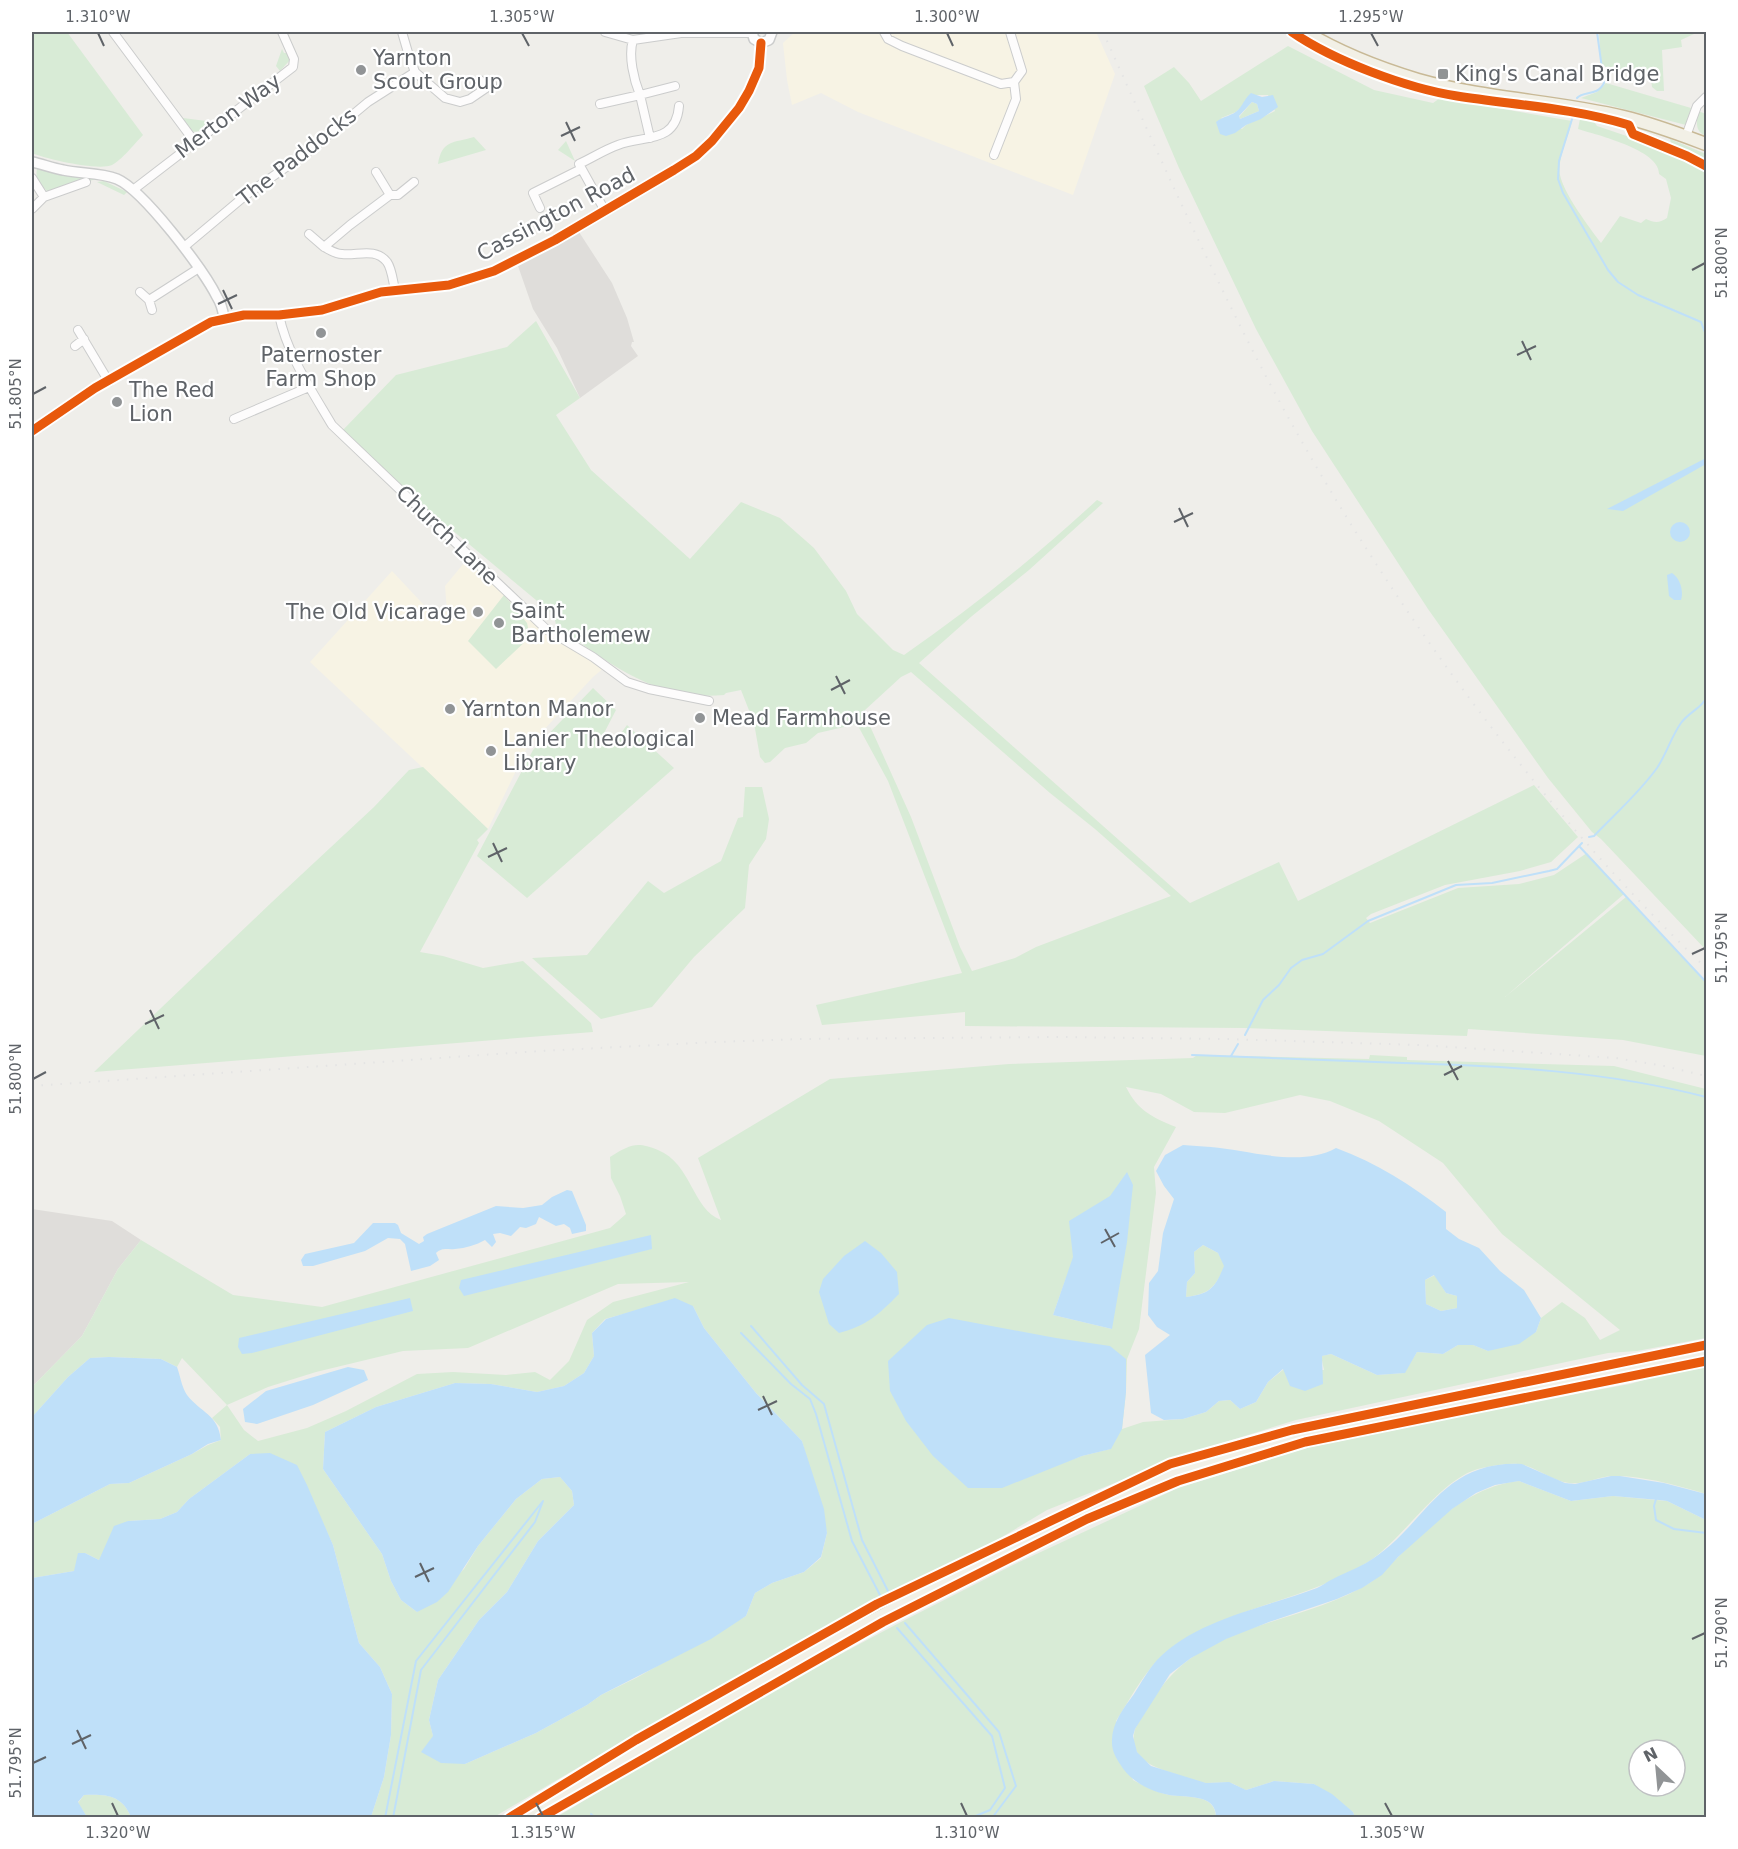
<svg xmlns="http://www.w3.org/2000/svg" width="1738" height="1849" viewBox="0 0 1738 1849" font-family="'DejaVu Sans',sans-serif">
  <rect width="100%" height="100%" fill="#efeeea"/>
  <!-- commercial -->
  <path fill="#f7f3e4" d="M795,32H1096L1115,74L1073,195L858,112L821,93L792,105L787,80L783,43Z
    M464,563L493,580L539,624L605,667L593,677L527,748L488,829L310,662L392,571L438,620L447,611L445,586Z"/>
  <!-- industrial -->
  <path fill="#dfddda" d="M579,232L612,283L627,318L634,342H632L631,346L638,356L580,398L557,348L533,309L518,266Z
    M32,1209L112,1221L141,1240L118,1269L82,1336L32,1387Z"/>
  <!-- green -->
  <path fill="#d8ebd6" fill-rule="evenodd" d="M33,32H67L143,135C136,142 121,161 112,165C98,171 46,159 32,153V33Z
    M1599,32H1706V33L1694,34L1681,40L1682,47L1662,50L1664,91H1657L1652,87L1651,79L1645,75L1601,66Z
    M1288,46L1374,90L1433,103L1440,98L1572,121C1569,137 1557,158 1560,175C1564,194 1589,227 1601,243L1620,216L1641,223L1646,219C1655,223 1659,223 1667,218L1671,198L1666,179L1659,174C1660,150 1597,135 1578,129L1580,119L1585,117L1592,119L1597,126L1668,150L1702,167L1706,178V950L1601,839L1592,832L1548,778L1428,609L1312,431L1256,329L1179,168L1144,86L1174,67L1189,83L1201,101ZM1254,95H1268L1275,111L1246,125L1242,129L1221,118L1236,112Z
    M282,49L284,53H288L290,60L280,71L276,66Z
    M1606,83L1691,108L1686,125L1581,98L1597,92Z
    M1252,102L1257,104L1259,111L1240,119L1239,117Z
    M176,109L183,118L214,122L203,131L191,132Z
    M1698,111L1706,114V136C1694,131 1697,122 1698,111Z
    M474,137L486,150L438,164C442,140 453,143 474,137Z
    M1670,139L1706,154V163L1696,154L1671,143Z
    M566,141L575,161L558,150Z
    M37,169L97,179L47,191C39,184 35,180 37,169Z
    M104,181L127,192L124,195L97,182Z
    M536,321L580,398L556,415L591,470L690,559L741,502L780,518L814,548L846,591L857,614L893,650L904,655C972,608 1036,556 1097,500L1103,503L1029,570L972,616L919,663L1190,903L1279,862L1298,901L1534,785L1578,837L1551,862L1520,871L1445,885L1371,914L1366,918L1370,923L1458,888L1519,884L1554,875L1587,853L1624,894L1505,997L1626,897L1706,983V1056L1623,1040L1468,1029L1467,1036L1244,1028L965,1026V1012L822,1025L816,1005L962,973L888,781L857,724L818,733L806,743L785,748L770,762L765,763L760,757L754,723L741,690L726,693L724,695C656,702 607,662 556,625L554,615L434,515L342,431L396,375L507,347ZM911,672L1050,793L1095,829L1171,896L1036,947L1015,958L972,971L960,947L911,817L865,715V710L901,677Z
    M504,595L527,623L530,637L496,669L468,641Z
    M593,688L616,710L602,737L614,743L627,725L674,768L527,898L477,856L533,750Z
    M423,767L488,829L477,840L479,843L420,952L443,956L483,968L523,961L591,1023L593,1032L94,1072L272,902L374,807L409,770Z
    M745,787H762L769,819L766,839L749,865L745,908L694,957L652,1007L601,1019L532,958L587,955L648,881L664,893L721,861L738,818L743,817Z
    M1197,1055L1369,1059L1370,1055L1407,1057V1060L1614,1066L1706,1089V1338L1637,1351L1608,1353L1296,1420L1190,1453L1047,1510L1002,1537L693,1700L494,1817H371L384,1777L391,1735L392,1694L380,1667L359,1643L333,1545L296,1465L250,1454L189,1499L177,1512L160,1519L128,1521L99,1560L85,1553L74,1571L32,1578V1524L110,1484L129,1483L192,1454L208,1445L221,1440L220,1427L212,1418L227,1405L182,1358L177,1367L161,1359L109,1357L90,1358L68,1377L32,1417V1387L82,1336L118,1269L141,1240L233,1295L322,1307L610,1228L626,1214L620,1196L611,1178L610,1157C630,1145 636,1141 658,1150C692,1164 692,1209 721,1220L698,1158L830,1079L1009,1064L1193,1058ZM1126,1087L1161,1094L1194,1112L1225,1113L1300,1095L1330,1101L1379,1121L1443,1163L1502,1234L1620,1330L1600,1340L1585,1318L1562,1302L1541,1318L1536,1332L1488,1351L1473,1345H1458L1443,1354L1417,1352L1404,1373L1377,1375L1331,1354L1321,1356L1324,1370L1284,1369L1268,1382L1256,1402L1240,1409L1230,1400L1219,1401L1206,1412L1183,1419L1143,1422L1122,1429L1126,1392L1127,1359L1139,1329L1156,1193L1154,1167L1176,1127C1152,1117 1138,1111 1126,1087ZM1066,1278L1112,1329L1053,1315ZM689,1282L613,1302L587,1320L569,1361L550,1380L535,1372L506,1375L453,1372L417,1374L346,1411L307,1428L258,1441L244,1430L227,1405L268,1387L316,1372L403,1351L468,1348L618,1284ZM693,1306L704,1328L756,1393L802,1441L827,1533L821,1558L804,1572L772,1583L755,1593L746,1616L636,1678L601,1695L587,1705L536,1733L465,1764L433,1736L429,1720L438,1680L479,1620L507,1592L538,1541L574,1505L572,1491L560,1477L542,1479L516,1499L478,1546L464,1569L417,1612L401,1600L391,1581L382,1554L323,1469L325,1432L376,1407L455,1383L491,1384L537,1392L564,1386L584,1373L594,1356L592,1333L605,1319L638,1310ZM954,1360L1110,1449L1082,1456L1045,1469Z
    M1203,1245L1218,1253L1225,1266C1215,1288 1209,1294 1186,1297L1187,1282L1195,1273L1194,1252Z
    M1435,1275L1446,1293L1457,1296V1308L1441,1311L1426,1304L1425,1280Z
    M1706,1365V1494C1680,1486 1641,1475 1613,1476C1599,1476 1584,1485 1569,1483C1554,1481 1541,1471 1527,1466C1514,1461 1496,1465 1482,1468C1441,1476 1404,1539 1368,1562C1305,1602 1227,1606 1167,1652C1145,1669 1131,1698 1116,1721L1133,1780C1144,1786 1156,1792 1169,1795C1186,1798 1215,1793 1216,1817L555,1818L736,1710L899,1623L1013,1565L1178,1488L1306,1448L1525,1403L1630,1384L1675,1371Z
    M1519,1481L1571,1501L1613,1496L1667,1501L1706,1520V1817H1355L1353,1812L1314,1784L1274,1781L1246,1790C1240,1788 1236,1784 1230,1783C1222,1782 1214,1783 1206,1783C1196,1782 1185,1778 1175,1774C1152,1766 1128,1759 1135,1729C1149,1702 1166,1676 1191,1658C1245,1620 1316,1617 1371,1582C1382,1575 1389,1566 1398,1557C1431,1524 1470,1486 1519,1481ZM1639,1750H1675V1786H1639Z
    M84,1795C106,1794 122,1795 131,1817H87L78,1803Z"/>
  <!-- water -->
  <path fill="#bfe0f9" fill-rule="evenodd" d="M1251,93L1262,97L1273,95L1278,107L1261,119L1246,125L1235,133L1226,136L1220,134L1216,122C1223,116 1233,116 1239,109C1244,103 1245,98 1251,93ZM1252,102L1257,104L1259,111L1240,119L1239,116Z
    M1706,458V464L1623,511L1607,509Z
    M1670 532a10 10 0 1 1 20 0a10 10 0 1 1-20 0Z
    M1672,573C1680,578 1684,591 1681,600H1674L1669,596L1667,575Z
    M1183,1145C1192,1146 1201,1146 1211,1147C1249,1150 1300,1168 1336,1148C1377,1163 1411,1185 1446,1212V1229L1459,1239L1479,1248L1500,1271L1524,1290L1541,1318L1536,1332L1519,1344L1488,1351L1473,1345H1458L1443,1354L1417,1352L1405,1373L1377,1375L1331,1354L1322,1356L1323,1384L1305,1391L1290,1386L1283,1369L1268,1382L1256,1402L1240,1409L1230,1400L1219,1401L1206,1412L1183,1419L1164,1420L1151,1413L1145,1355L1170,1335L1157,1327L1148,1315L1149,1283L1158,1271L1163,1233L1174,1199L1164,1186L1156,1171L1165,1155ZM1203,1245L1218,1253L1224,1266C1215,1288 1210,1294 1186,1297L1187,1282L1195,1273L1194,1252ZM1434,1275L1446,1293L1457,1296V1308L1441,1311L1426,1304L1425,1280Z
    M1127,1172L1133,1185L1127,1242L1112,1329L1053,1315L1073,1257L1069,1221L1110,1196Z
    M567,1190L572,1191L586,1225V1231L572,1234L570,1228L564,1224L556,1226L539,1217L536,1224L526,1228L520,1227L511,1236L500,1233L493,1234L496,1242L492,1247L485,1240C476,1245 466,1248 455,1249C447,1250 443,1247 436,1253L439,1260L430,1266L411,1271L405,1244L400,1239L388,1238L365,1251L313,1266H303L301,1260L305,1254L354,1243L373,1223H395L398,1225L401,1233L419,1244L424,1241L423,1237L427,1234L496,1206L523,1208L542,1205L552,1197Z
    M651,1235L652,1249L464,1296L459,1288L461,1280Z
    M865,1241L881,1253L897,1272L899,1294C878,1315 868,1325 839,1333L829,1324L819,1292L823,1279L844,1256Z
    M410,1298L413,1311L252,1353L242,1354L238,1347L239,1338Z
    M675,1298L693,1306L704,1328L756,1393L802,1441L824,1509L827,1533L821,1557L804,1572L772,1583L755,1593L746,1616L711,1639L601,1695L587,1705L536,1733L465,1764L441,1763L421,1752L433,1736L429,1720L438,1680L479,1620L507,1592L538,1541L574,1505L572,1491L560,1477L542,1479L516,1499L478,1546L448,1592L437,1602L417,1612L401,1600L391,1581L382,1554L323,1469L325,1432L376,1407L455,1383L491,1384L537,1392L564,1386L584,1373L594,1356L592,1333L606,1319Z
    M949,1318L1056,1338L1110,1346L1126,1359V1392L1122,1429L1111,1449L1082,1456L1002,1488H968L933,1456L906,1421L890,1391L888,1361L927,1325Z
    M109,1357L161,1359L177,1367C180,1375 182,1388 187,1395C201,1413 218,1414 221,1440L208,1444L192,1454L129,1483L110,1484L32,1524V1417L68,1377L90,1358Z
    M348,1367L364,1370L368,1380L313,1405L257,1424L245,1422L243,1409L266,1391Z
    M270,1453L297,1465L307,1485L333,1545L359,1643L380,1667L392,1694L391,1735L384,1777L371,1817H131C122,1795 106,1794 84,1795L78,1802L87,1817H32V1578L74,1571L78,1553H85L99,1560L114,1526L128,1521L160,1519L177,1512L189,1499L250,1454Z
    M1522,1464L1565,1483L1575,1484L1611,1476H1620L1664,1483L1706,1494V1520L1667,1501L1659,1500L1613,1496L1571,1501L1519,1481L1495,1485L1476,1493L1452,1509L1398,1557L1382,1575L1362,1588L1337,1599L1269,1622L1226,1639L1191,1658L1170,1674L1135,1729L1133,1736L1137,1752L1151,1766L1206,1783L1229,1782L1246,1790L1274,1781L1314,1784L1332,1794L1353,1812L1355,1817H1216C1216,1793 1185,1798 1169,1795C1149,1791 1130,1781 1120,1764C1116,1758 1112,1751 1112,1743C1111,1724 1123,1709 1134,1694C1141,1683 1148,1670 1157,1660C1198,1618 1265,1608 1317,1588C1322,1586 1325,1583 1329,1581C1341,1574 1354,1570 1366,1563C1426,1528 1438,1460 1522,1464Z"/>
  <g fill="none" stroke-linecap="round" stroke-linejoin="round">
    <!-- stream -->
    <path stroke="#bfe0f9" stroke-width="2" d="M1577,98C1584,90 1597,97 1604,83L1597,32
      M1573,116L1559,161L1558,179L1563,193L1608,270L1618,282L1638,295L1701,322L1706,335
      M1706,658V692
      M1589,837L1594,836C1615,814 1639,793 1657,768C1667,753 1671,737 1681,723C1689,712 1703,707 1706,698
      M1579,846L1706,982
      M1245,1035L1263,1000L1279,985L1291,968L1302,960L1323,954L1368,921L1456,885L1492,883L1549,871L1557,869L1582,843
      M1192,1055C1262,1058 1332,1060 1403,1063C1505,1066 1606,1071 1706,1097
      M1231,1056L1238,1044
      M751,1326L802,1385L824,1404L862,1540L888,1591
      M741,1333L791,1384L810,1399L816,1414L852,1541L881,1597
      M1656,1499L1654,1506L1656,1520L1674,1529L1706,1533
      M905,1623L999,1732L1016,1786L992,1818
      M897,1628L992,1736L1005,1788L990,1810L971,1818
      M591,1814L596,1818
      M385,1818L416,1661L543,1501L535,1522L421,1670L393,1818"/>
    <!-- minor casing -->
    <g stroke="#cbcccc" stroke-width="10">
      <path id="minor" d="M113,32L194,141
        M402,32L409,56L415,72L445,98L460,102L470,99L492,84
        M605,32L633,40L681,33H752
        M884,32L888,39L902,46L1001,84L1014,82
        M480,80L486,87
        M600,104L640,95C634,80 628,56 633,40
        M1686,136L1697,106L1706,97
        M650,138L640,95L675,86
        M994,155L1016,99L1014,82L1022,71L1010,32
        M376,172L390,195
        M32,178L44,197L86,182
        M133,190L293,67L294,59L282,32
        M540,208L533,193L581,169
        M32,209L44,197
        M605,211L579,164C592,158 604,150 618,145C644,135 676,144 679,106
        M309,234L324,247
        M184,247L246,195L308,152L368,102L415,72
        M395,290C393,282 392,269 387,262C375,247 357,256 342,254C335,254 330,250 324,247L350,225L390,195H398L414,182
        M140,292L149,300
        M152,310L149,300L199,268
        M279,315C287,354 312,391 332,425L546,629L593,657L627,682L649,689L709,701
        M78,330L109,382
        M75,346L84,339
        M234,419L309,387"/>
    </g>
    <!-- tertiary casing -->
    <g stroke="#cbcccc" stroke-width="12">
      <path id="tertiary" d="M752,32L754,39L761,43
        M761,43L769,40L772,32
        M32,162C42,164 52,168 63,170C80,174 100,172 117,179C143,190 204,270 217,297C221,303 223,311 224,318
        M32,431L95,388L211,322L244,315H279L322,310L381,292L449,285L494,271L555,240L674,170L696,156L712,141L739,108L749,91L759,68L761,43"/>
    </g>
    <!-- trunk casing -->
    <g stroke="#c8b996" stroke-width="15">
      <path id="trunk" d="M1305,32C1340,53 1378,68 1418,80C1485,99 1556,101 1624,117C1653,124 1679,134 1706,144
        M521,1818L663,1735L896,1608L1102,1503L1173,1473L1233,1453L1304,1433L1706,1352"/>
    </g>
    <!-- minor -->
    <use href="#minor" stroke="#fdfcfc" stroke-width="8"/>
    <!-- tertiary -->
    <use href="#tertiary" stroke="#fdfcfc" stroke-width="9"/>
    <!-- trunk -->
    <use href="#trunk" stroke="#f2f0e6" stroke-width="12"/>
    <!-- rail -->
    <path stroke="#e4e4e4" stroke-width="2" stroke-dasharray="1.5 8" stroke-linecap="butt" d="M1103,32C1153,143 1203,254 1259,363C1372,580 1529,799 1706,968
      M32,1086L541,1051L715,1042L802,1039L1057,1037L1226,1039L1420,1045L1616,1058L1664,1066L1706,1076"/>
    <!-- cycleway casing -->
    <g stroke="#fff" stroke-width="13">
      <path id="cycleway" d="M1292,32C1334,61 1406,88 1457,96C1515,105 1573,108 1629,125L1633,134L1687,156L1706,166
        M32,431L95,388L211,322L244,315H279L322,310L381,292L449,285L494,271L555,240L674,170L696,156L712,141L739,108L749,91L759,68L761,43
        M509,1818L636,1740L877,1604L1170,1464L1292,1430L1706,1345
        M540,1818L883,1622L1087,1519L1178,1481L1305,1442L1706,1361"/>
    </g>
    <!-- cycleway -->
    <use href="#cycleway" stroke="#e8590c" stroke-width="9"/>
  </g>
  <!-- ticks -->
  <path fill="none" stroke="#5f6368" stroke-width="2" d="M98,33L104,46M522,33L529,46M947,33L953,46M1371,33L1378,46M566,122L575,141M561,136L580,127M1692,270L1705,263M223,290L232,309M218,304L237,295M1522,341L1531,360M1517,355L1536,346M33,394L46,387M1179,508L1188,527M1174,522L1193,513M836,676L845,694M831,690L850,680M493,843L502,862M488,857L507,848M1692,954L1705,948M150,1010L159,1029M145,1024L164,1015M1448,1061L1458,1080M1444,1075L1462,1066M33,1079L46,1072M1105,1229L1115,1247M1101,1243L1119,1233M763,1396L772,1415M758,1410L777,1401M420,1563L429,1582M415,1577L434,1568M1692,1639L1705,1633M77,1730L86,1749M72,1744L91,1735M33,1763L46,1757M112,1803L118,1816M536,1803L543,1816M961,1803L967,1816M1385,1803L1392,1816"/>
  <!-- markers -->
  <g fill="#919496" stroke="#fff" stroke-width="2">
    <circle cx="361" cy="70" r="6"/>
    <rect x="1437" y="68" width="12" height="12" rx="3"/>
    <circle cx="321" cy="333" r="6"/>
    <circle cx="117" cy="402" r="6"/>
    <circle cx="478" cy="612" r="6"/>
    <circle cx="499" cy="623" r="6"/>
    <circle cx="450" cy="709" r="6"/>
    <circle cx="700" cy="718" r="6"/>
    <circle cx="491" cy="751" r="6"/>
  </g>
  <g text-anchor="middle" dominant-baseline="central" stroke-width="4.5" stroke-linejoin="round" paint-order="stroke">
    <!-- poi labels -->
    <g font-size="21" fill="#5f6368" stroke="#fff" text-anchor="start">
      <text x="373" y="58">Yarnton<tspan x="373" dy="24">Scout Group</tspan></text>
      <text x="1455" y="74">King's Canal Bridge</text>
      <text x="321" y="355" text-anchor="middle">Paternoster<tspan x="321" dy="24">Farm Shop</tspan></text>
      <text x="129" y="390">The Red<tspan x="129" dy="24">Lion</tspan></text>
      <text x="511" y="611">Saint<tspan x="511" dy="24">Bartholemew</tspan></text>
      <text x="466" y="612" text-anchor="end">The Old Vicarage</text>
      <text x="462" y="709">Yarnton Manor</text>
      <text x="712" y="718">Mead Farmhouse</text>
      <text x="503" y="739">Lanier Theological<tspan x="503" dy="24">Library</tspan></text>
    </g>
    <!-- street labels -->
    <g font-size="21" fill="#5f6368" stroke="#fff">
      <text transform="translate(228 116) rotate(-37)">Merton Way</text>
      <text transform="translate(297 157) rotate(-38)">The Paddocks</text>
      <text transform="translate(556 214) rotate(-28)">Cassington Road</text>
      <text transform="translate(447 535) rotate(44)">Church Lane</text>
    </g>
  </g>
  <!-- border -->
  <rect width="1738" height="1849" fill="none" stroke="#ffffff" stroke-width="66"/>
  <!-- north arrow -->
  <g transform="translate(1657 1768) rotate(334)"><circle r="28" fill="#ffffff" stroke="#bfc1c3" stroke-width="1.5"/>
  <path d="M0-4.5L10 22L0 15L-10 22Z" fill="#919496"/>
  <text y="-9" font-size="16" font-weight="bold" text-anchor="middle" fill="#5f6368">N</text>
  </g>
  <rect x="33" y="33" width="1672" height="1783" fill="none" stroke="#5f6368" stroke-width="2"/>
  <g font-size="15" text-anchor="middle" fill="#5f6368">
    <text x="98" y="22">1.310°W</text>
    <text x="522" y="22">1.305°W</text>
    <text x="947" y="22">1.300°W</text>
    <text x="1371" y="22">1.295°W</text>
    <text transform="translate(1722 263) rotate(-90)" y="5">51.800°N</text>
    <text transform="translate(16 394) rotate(-90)" y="5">51.805°N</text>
    <text transform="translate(1722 948) rotate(-90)" y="5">51.795°N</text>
    <text transform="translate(16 1079) rotate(-90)" y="5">51.800°N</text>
    <text transform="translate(1722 1633) rotate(-90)" y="5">51.790°N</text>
    <text transform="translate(16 1763) rotate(-90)" y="5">51.795°N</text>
    <text x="118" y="1838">1.320°W</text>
    <text x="543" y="1838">1.315°W</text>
    <text x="967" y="1838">1.310°W</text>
    <text x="1392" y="1838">1.305°W</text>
  </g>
</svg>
